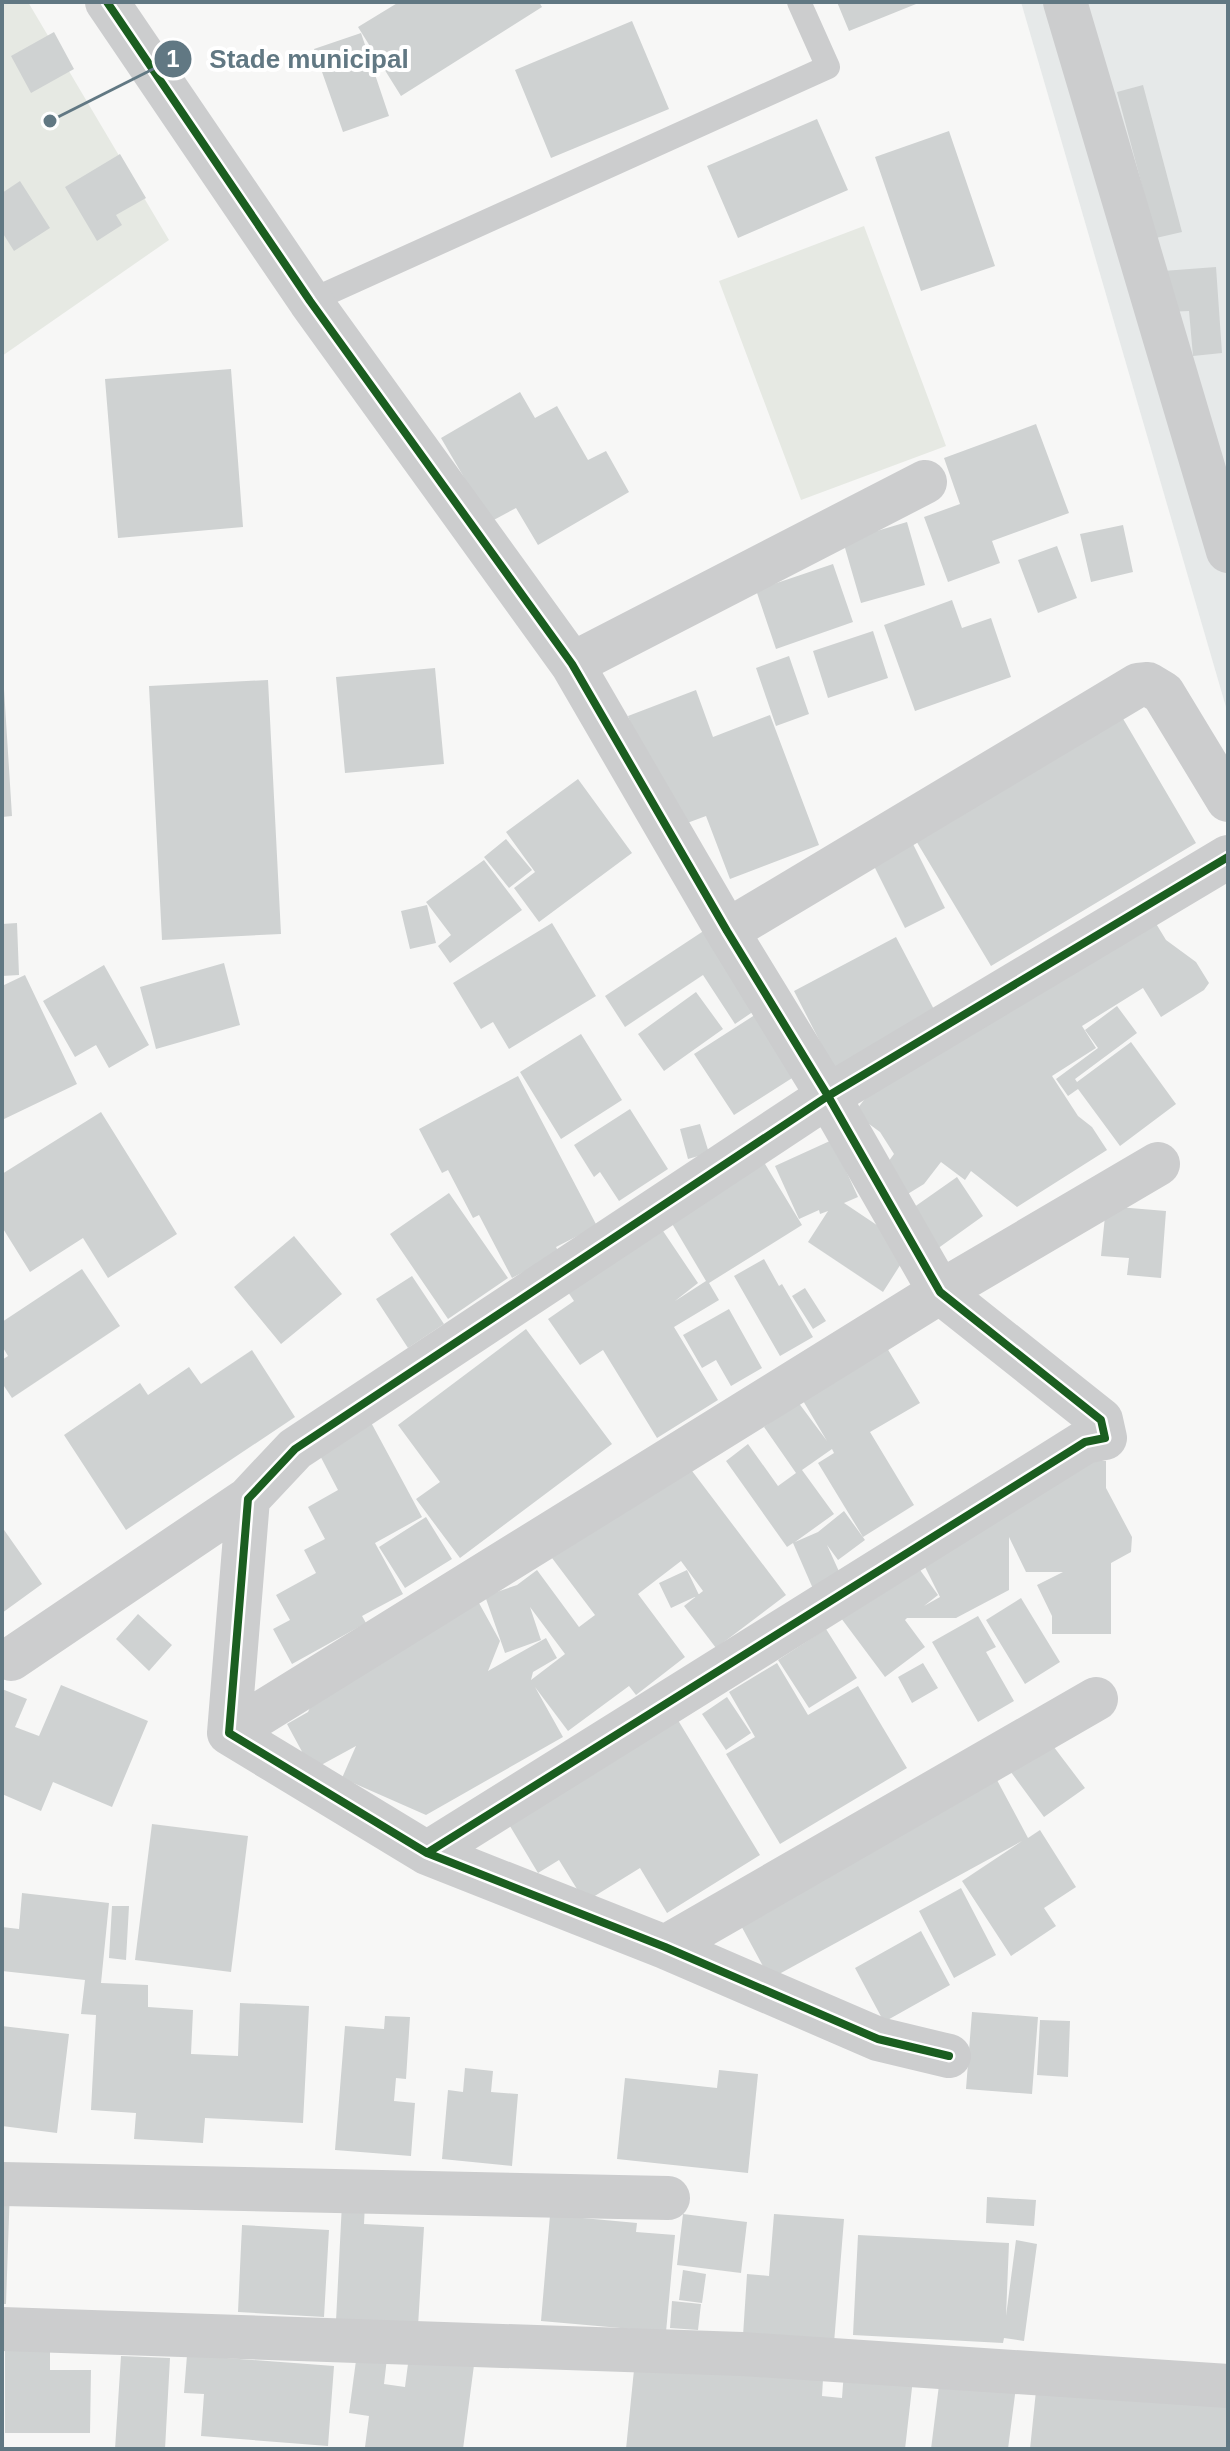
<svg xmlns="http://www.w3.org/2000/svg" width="1230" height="2451" viewBox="0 0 1230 2451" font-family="Arial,sans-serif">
  <rect width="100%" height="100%" fill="#f7f7f6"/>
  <!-- built -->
  <path fill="#e6e9e9" d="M1021,2H1228V714Z"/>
  <!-- green -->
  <path fill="#e6e9e3" d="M2,2H28L169,240L2,356Z
    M864,226L946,446L801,500L719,281Z"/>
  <!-- building -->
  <path fill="#cfd2d2" d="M399,2H539L542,7L401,96L358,27Z
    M837,2H921L849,31Z
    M632,21L669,109L551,158L515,70Z
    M54,32L74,69L31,93L11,56Z
    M361,33L389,116L343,132L314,49Z
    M1143,85L1182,232L1156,238L1117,92Z
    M817,119L848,190L738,238L707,166Z
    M949,131L995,266L921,291L875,157Z
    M120,154L146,198L116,215L122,225L97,241L65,187Z
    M20,181L50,228L14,251L2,232V193Z
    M1216,267L1222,353L1193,356L1189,311L1166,312L1163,271Z
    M231,369L243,527L118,538L105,379Z
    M520,392L535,418L557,406L588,460L606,451L629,492L538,545L516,508L490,522L441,438Z
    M1036,424L1069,513L992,541L1000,563L948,582L924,517L960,504L944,458Z
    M907,522L925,585L861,603L843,541Z
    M1123,525L1133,572L1091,582L1080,534Z
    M1057,546L1077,598L1038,613L1018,560Z
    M833,564L853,622L776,649L756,590Z
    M952,600L962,628L991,618L1011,677L915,711L884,625Z
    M873,631L888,678L828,698L813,651Z
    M789,656L809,714L776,726L756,668Z
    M435,668L444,764L345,773L336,677Z
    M268,680L281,934L162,940L149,686Z
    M4,689L12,816L2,817V690Z
    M696,690L713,737L770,715L819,845L730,879L706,816L671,829L628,716Z
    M1115,705L1196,843L991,966L909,829Z
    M578,779L632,853L539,922L514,888L535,872L506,832Z
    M506,839L532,870L509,888L484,857Z
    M912,842L945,908L905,928L872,862Z
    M484,860L522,910L450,963L438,946L451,935L426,902Z
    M427,905L436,943L410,949L401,911Z
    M1152,917L1166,940L1196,962L1209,983L1204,990L1161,1017L1143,988L1082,1026L1096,1048L1052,1076L1078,1116L1092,1127L1107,1150L1017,1207L971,1171L965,1180L941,1162L924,1184L893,1203L877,1177L894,1154L880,1132L854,1113L884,1074Z
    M17,923L19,975L2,976V924Z
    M552,923L596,996L509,1049L493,1022L481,1029L453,983Z
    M705,930L757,1009L735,1024L703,975L625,1027L605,996Z
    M896,937L938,1017L835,1071L794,991Z
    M224,963L240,1025L156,1049L140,987Z
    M104,965L149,1045L109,1068L96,1045L75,1057L43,1001Z
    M25,975L77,1084L2,1120V986Z
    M696,992L723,1029L664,1071L638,1034Z
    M1117,1006L1137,1033L1075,1079L1077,1082L1131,1042L1176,1104L1120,1146L1078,1089L1068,1096L1056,1079L1098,1048L1085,1030Z
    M761,1011L800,1073L734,1115L694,1054Z
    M581,1034L622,1100L561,1139L520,1072Z
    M518,1076L597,1226L556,1247L559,1253L512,1278L479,1215L473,1218L448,1170L442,1173L419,1129Z
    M630,1109L668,1169L619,1201L600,1172L594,1177L574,1145Z
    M101,1112L177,1234L108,1278L83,1238L30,1272L2,1227V1174Z
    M700,1124L709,1153L688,1159L680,1129Z
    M832,1140L858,1197L844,1203L911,1248L883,1292L808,1242L828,1211L820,1214L819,1210L799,1219L775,1166Z
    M762,1159L802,1225L709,1283L719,1300L674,1327L718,1400L657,1438L603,1350L580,1365L548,1319L574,1301L564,1286L657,1222L698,1283L675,1301L706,1281L668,1217Z
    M957,1177L983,1216L937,1249L910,1210Z
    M449,1193L508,1278L448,1319L390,1234Z
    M1106,1206L1166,1211L1161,1278L1127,1275L1129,1258L1101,1256Z
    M294,1236L342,1294L281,1344L234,1287Z
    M764,1259L779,1286L782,1284L813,1337L780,1356L734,1276Z
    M82,1269L120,1326L12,1398L2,1383V1360L8,1356L2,1346V1322Z
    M412,1276L444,1324L408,1348L376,1299Z
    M805,1288L826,1321L813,1329L792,1296Z
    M729,1309L762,1368L731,1386L716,1360L702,1368L683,1335Z
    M526,1329L612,1444L460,1558L416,1499L440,1482L398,1425Z
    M881,1338L920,1403L870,1432L914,1505L863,1537L818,1463L834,1453L832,1449L802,1470L834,1514L795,1542L818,1532L844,1511L865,1540L838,1560L827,1545L842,1578L814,1591L793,1543L787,1547L726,1461L748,1444L778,1486L796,1473L764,1427L798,1402L827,1441L796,1389Z
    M252,1350L295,1417L126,1530L64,1435L140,1383L148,1395L189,1367L201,1384Z
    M367,1415L422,1517L375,1543L403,1594L362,1616L366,1623L292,1664L273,1629L290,1620L276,1595L316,1573L304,1550L325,1539L308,1507L338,1490L314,1444Z
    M683,1459L786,1595L716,1648L684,1606L703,1591L681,1561L638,1594L685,1657L636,1695L629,1686L568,1731L535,1687L563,1737L426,1815L342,1778L356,1746L312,1770L287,1724L308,1712L318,1690L474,1594L500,1641L488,1671L546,1638L557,1658L533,1672L531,1680L565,1654L530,1607L541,1640L505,1653L485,1596L517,1585L537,1570L579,1627L595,1615L552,1558Z
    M1090,1461H1106V1488L1132,1537L1131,1552L1111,1563V1634H1052V1616L1037,1585L1063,1572H1026L1009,1537V1590L956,1618H907L905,1620L925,1647L885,1677L841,1618L915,1563L938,1595L924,1606L940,1597L917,1551Z
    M426,1517L452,1559L405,1588L379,1547Z
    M2,1527L42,1584L2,1613Z
    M687,1570L699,1595L671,1608L659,1583Z
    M1021,1598L1060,1662L1025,1684L986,1620Z
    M138,1614L172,1645L149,1671L116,1639Z
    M978,1616L996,1647L986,1652L1014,1701L978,1722L932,1642Z
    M826,1629L857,1678L809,1708L778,1660Z
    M777,1663L808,1715L858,1686L907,1768L780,1844L726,1754L755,1737L729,1692Z
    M923,1663L938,1688L912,1703L898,1677Z
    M61,1685L148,1721L112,1807L53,1782L41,1811L2,1794V1689L27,1699L15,1727L39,1736Z
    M727,1697L751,1733L726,1750L702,1714Z
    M673,1712L760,1855L667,1913L640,1868L585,1902L559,1860L538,1873L504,1816Z
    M1044,1734L1085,1788L1044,1817L1005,1764Z
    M990,1767L1028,1838L1040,1830L1076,1887L1044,1908L1056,1926L1011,1956L962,1881L1022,1841L770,1979L732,1909Z
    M152,1824L248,1836L231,1972L135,1960Z
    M961,1888L996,1955L954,1978L919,1911Z
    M22,1893L109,1903L101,1983L148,1985V2007L193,2010L191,2054L238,2056L240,2003L309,2006L303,2123L205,2118L203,2143L134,2139L136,2113L91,2110L96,2015L81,2014L85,1980L2,1971V1927L19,1929Z
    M112,1906H129L126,1960L109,1958Z
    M921,1931L950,1985L884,2022L855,1968Z
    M972,2012L1038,2017L1032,2094L966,2089Z
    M385,2016L410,2017L406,2079L396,2078L394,2101L415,2103L411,2156L335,2150L345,2026L384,2029Z
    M1040,2020L1070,2021L1068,2077L1037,2075Z
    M2,2026L69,2034L57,2133L2,2126Z
    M465,2068L493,2071L491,2092L518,2094L512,2166L442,2159L448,2090L463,2092Z
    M719,2070L758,2074L748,2173L617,2159L625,2078L717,2088Z
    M2,2188H10L6,2304H2Z
    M987,2197L1036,2200L1034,2226L986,2223Z
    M342,2203L365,2204L364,2224L424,2227L418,2326L336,2321Z
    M683,2214L747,2222L741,2273L677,2265Z
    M774,2214L844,2219L834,2343L743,2336L747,2274L769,2276Z
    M550,2215L637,2223L636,2232L675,2235L666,2332L541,2321Z
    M242,2225L329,2230L324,2317L238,2312Z
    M858,2235L1009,2243L1006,2316L1016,2240L1037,2244L1024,2341L1004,2338L1003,2343L853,2335Z
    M683,2270L706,2274L702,2303L679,2300Z
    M672,2301L701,2304L698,2330L670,2328Z
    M5,2350H50V2370H91L90,2433H5Z
    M357,2353L387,2358L384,2384L405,2387L409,2356L474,2365L463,2449L365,2447L369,2416L349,2413Z
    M187,2355L334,2366L328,2446L201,2436L204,2394L184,2393Z
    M121,2356L170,2358L165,2449H115Z
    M635,2360L823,2379L822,2396L842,2398L844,2371L913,2379L905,2449H626Z
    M940,2377L1016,2387L1008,2449H931Z
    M1037,2381L1228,2394V2449H1030Z"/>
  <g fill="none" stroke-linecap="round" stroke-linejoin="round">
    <!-- service -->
    <path stroke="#cccdce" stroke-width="24" d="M310,301L828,67L799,2"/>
    <!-- minor -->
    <path stroke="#cccdce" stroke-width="44" d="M107,2L310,301L572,664L727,931L828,1096L940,1292L1101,1420L1105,1438L1085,1442L427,1853
      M1065,2L1228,551
      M572,664L925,482
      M727,931L1138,685L1148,684L1163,693L1228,800
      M11,1659L248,1499
      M229,1733L940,1292L1158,1164
      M665,1947L1096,1699
      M949,2056L878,2039L665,1947L427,1853L229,1733L248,1499L295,1449L828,1096L1228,857
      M2,2184L668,2198
      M2,2329L742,2354L1228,2386"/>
    <!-- cycleway casing -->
    <g stroke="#fff" stroke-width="13">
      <path id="cycleway" d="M107,2L310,301L572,664L727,931L828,1096L940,1292L1101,1420L1105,1438L1085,1442L427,1853
        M949,2056L878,2039L665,1947L427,1853L229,1733L248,1499L295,1449L828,1096L1228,857"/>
    </g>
    <!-- cycleway -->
    <use href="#cycleway" stroke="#1b5e20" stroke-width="8"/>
  </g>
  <!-- callouts -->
  <path fill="none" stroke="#617883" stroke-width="3" d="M50 121L173 59"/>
  <g fill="#617883" stroke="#fff" stroke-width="3">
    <circle cx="50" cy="121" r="8"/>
    <circle cx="173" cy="59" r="20"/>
  </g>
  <g font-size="24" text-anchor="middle" font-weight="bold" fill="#fff">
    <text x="173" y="67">1</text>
  </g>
  <g font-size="26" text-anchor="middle" font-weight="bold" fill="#617883" stroke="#fff" stroke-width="8" stroke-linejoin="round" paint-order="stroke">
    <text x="309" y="68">Stade municipal</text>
  </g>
  <!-- border -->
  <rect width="1230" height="2451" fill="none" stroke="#617883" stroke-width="8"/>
</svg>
